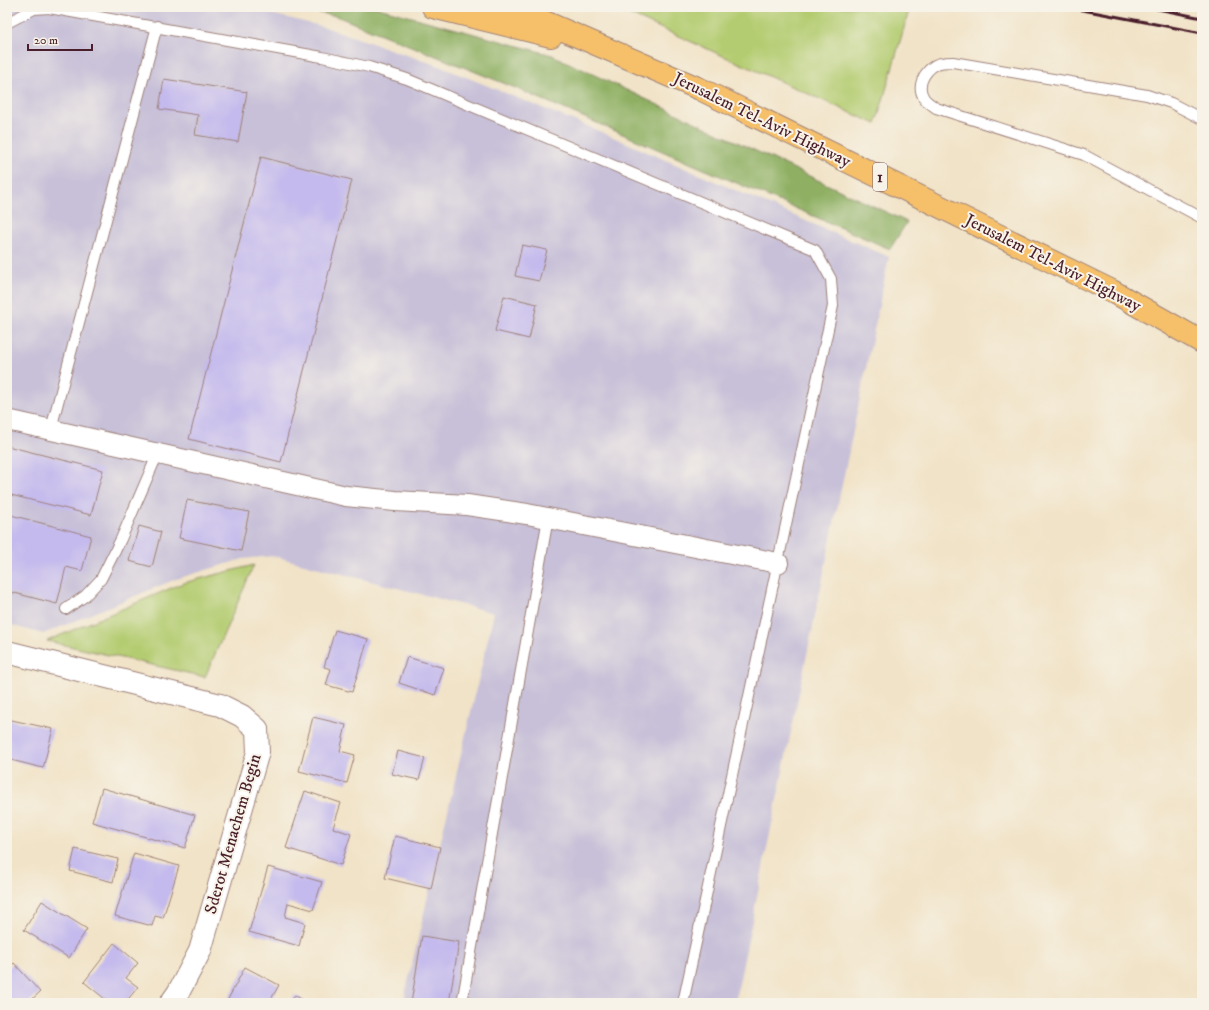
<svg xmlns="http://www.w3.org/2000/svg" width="1209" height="1010" viewBox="0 0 1209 1010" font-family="'IM FELL DW Pica',serif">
  <rect width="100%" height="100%" fill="#f7f3e8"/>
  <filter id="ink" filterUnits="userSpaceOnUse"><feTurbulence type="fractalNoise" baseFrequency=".025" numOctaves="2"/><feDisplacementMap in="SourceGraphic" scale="8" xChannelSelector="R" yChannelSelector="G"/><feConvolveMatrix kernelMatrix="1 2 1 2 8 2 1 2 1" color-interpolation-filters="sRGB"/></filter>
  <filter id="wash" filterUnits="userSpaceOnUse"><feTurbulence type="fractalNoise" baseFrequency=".012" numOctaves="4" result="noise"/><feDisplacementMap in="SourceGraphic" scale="16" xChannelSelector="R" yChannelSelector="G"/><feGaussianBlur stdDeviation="0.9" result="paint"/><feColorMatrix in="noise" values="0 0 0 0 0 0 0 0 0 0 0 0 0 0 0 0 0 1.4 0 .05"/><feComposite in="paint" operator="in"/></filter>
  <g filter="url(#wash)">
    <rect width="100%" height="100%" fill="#f1e3c7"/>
    <!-- industrial -->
    <path fill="#c7c0d8" d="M7,7H242L325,27L436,65L592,128L889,257L735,1003H403L494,613L273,556L243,559L176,579L43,634L7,624Z"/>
    <!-- green -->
    <path fill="#b4cc71" stroke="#7f764e" d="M613,7H910L876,124Z
      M254,565L205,677L47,641L183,583Z"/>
    <!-- forest -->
    <path fill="#8fb063" stroke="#6c6847" d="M289,7H375L552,55L907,222L890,249L513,87L336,16Z"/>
    <g id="blocks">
      <!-- building -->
      <path fill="#c4baed" d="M164,79L247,92L238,142L195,135L198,115L159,109Z
        M261,157L352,180L281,462L189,439Z
        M522,245L547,250L539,281L515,276Z
        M504,296L537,304L529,339L495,331Z
        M7,446L103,470L91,515L7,494Z
        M187,500L249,512L241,551L179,538Z
        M7,514L91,536L82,571L66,567L57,604L7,591Z
        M139,526L161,532L152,567L129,561Z
        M335,630L368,639L352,692L326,685L331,669L324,667Z
        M407,657L444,668L435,695L399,683Z
        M313,717L346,725L340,751L355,755L347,783L299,771Z
        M7,719L53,729L43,768L7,759Z
        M398,751L425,758L419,780L392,774Z
        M102,788L195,815L185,848L92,822Z
        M305,791L341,803L333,828L351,834L341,865L286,848Z
        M395,836L440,847L431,889L385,878Z
        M75,849L118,859L113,882L70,871Z
        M134,853L179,866L163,918L155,916L152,926L115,916Z
        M268,867L322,882L313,910L288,903L285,917L305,923L299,946L249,932Z
        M42,901L87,929L69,958L24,930Z
        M422,936L459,942L449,1003H411Z
        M114,943L138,963L126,978L138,987L125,1003H110L84,982Z
        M14,963L40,992L28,1003H7V969Z
        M245,967L279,985L269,1003H226Z
        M295,995L307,1003H290Z"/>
    </g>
  </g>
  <g filter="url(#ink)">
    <use href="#blocks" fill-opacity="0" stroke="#9e8179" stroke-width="1"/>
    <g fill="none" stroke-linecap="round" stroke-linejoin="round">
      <!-- service casing -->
      <g stroke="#9e8179" stroke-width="12">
        <path id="service" d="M7,23L34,9L49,8L322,57L369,67L407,79L815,250L831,279L833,306L683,1003
          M1202,119L1171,103L1147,95L953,62C947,62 940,62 935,65C924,72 916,86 924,98C927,102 932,105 936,108L1084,155L1202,218
          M51,429L157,26
          M66,609L85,596L101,579L121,539L158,453
          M462,1003L548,518"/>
      </g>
      <!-- minor casing -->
      <g stroke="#9e8179" stroke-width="22">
        <path id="minor" d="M7,420L346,496L395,501L467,505L527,514L778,563"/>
      </g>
      <!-- tertiary casing -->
      <g stroke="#9e8179" stroke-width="24">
        <path id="tertiary" d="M7,652L220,705L242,716L257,729L258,752L200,951L178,993L171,1003"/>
      </g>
      <!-- motorway casing -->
      <g stroke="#9e8179" stroke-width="24">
        <path id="motorway" d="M433,7L551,36
          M510,7L700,89L1112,291L1202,342"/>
      </g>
      <!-- service -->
      <use href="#service" stroke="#fff" stroke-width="10"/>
      <!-- minor -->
      <use href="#minor" stroke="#fff" stroke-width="20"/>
      <!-- tertiary -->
      <use href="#tertiary" stroke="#fff" stroke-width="22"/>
      <!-- motorway -->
      <use href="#motorway" stroke="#f6c06b" stroke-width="22"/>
      <!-- rail -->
      <path stroke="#4a1f2b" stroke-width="3" d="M1067,7L1202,33
        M1148,7L1202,18"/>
    </g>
  </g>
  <g text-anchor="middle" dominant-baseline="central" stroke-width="4" stroke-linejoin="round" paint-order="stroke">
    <!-- shield labels -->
    <rect fill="#f7f3e8" stroke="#7e5f64" stroke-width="1" x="873" y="163" width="14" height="28" rx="3"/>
    <g font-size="16" font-weight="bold" fill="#4a1f2b">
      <text x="880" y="177">1</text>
    </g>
    <!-- street labels -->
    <g font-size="17" fill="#4a1f2b" stroke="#f7f3e8">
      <text transform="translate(762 120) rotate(26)">Jerusalem Tel-Aviv Highway</text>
      <text transform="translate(1053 263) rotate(27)">Jerusalem Tel-Aviv Highway</text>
      <text transform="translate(233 834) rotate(-74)">Sderot Menachem Begin</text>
    </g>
  </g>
  <!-- margin -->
  <rect width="1209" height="1010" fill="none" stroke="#f7f3e8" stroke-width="24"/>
  <!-- scale -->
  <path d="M28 44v6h64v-6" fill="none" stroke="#4a1f2b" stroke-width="2"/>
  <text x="34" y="44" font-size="12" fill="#4a1f2b" stroke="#f7f3e8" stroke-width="3" paint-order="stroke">20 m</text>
</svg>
